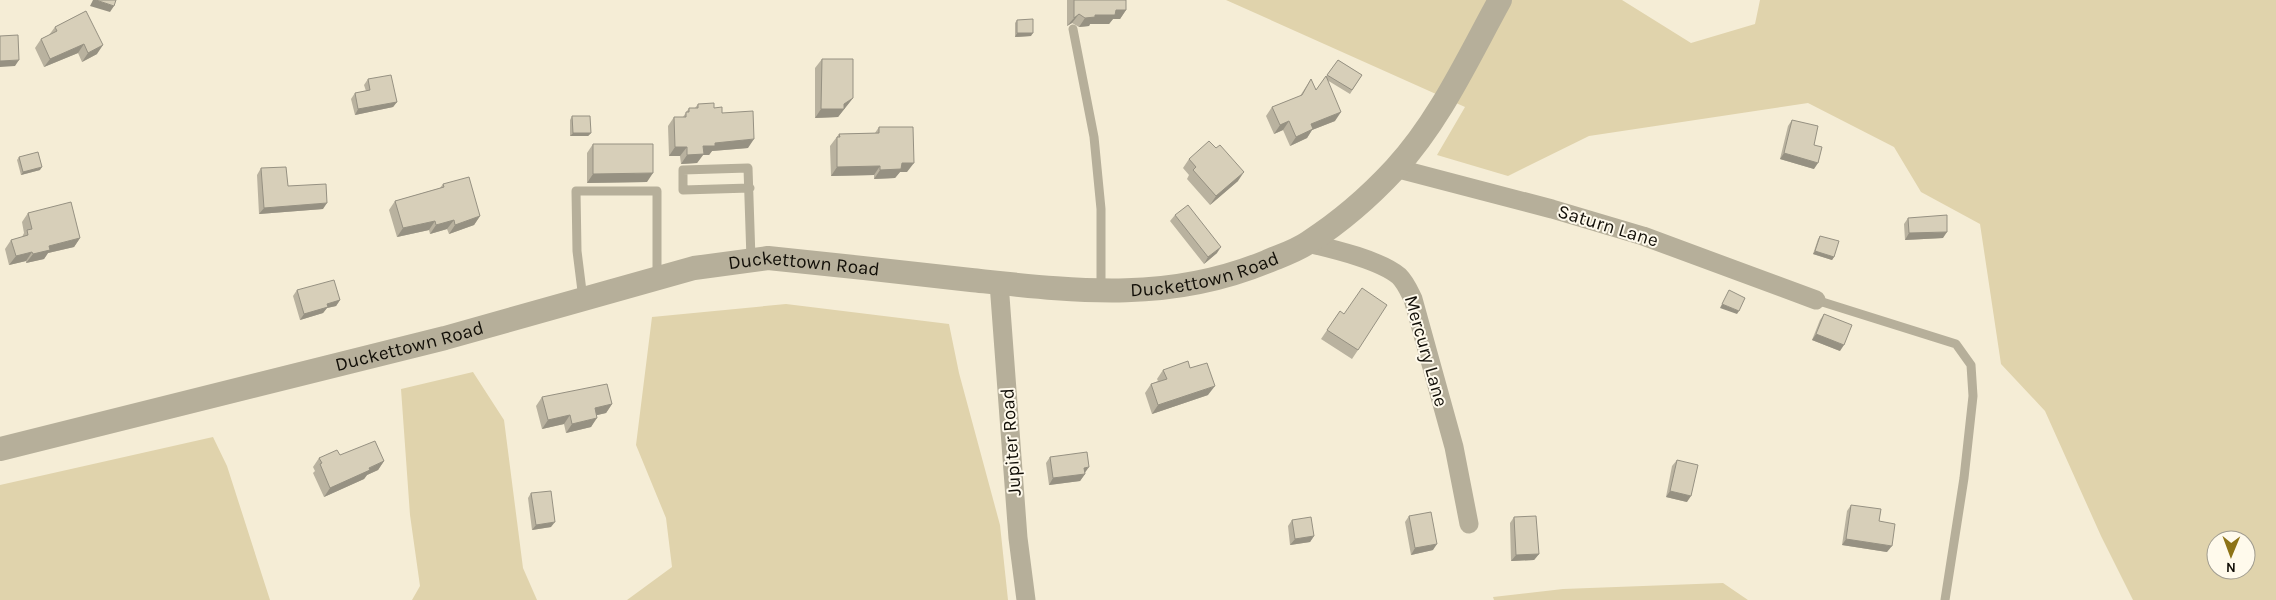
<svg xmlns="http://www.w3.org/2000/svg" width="2276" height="600" viewBox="0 0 2276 600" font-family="Karla,sans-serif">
  <rect width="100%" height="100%" fill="#f5edd6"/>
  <!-- green -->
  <path fill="#e0d3ac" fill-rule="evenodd" d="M1226,0H1622L1691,43L1755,24L1760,0H2276V600H2133L2101,536L2045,411L2001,364L1980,224L1921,192L1894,147L1808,103L1589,136L1508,176L1437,155L1465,107ZM2216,540H2246V570H2216Z
    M786,304L949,324L959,373L1000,525L1008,600H627L672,567L666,518L636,445L652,317Z
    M473,372L504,420L523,568L537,600H412L420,586L410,515L401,389Z
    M213,437L227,466L270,600H0V485Z
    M1723,583L1748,600H1494L1493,597L1563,589Z"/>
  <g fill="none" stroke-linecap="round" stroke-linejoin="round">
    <!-- service -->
    <path stroke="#b6af9a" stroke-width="9" d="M1073,29L1094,137L1101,209V290
      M750,188L683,190V170L748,168L751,259
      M583,299L577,251L576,191H657V278
      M1816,300L1956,344L1971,365L1973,396L1964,478L1945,600"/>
    <!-- minor -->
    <path stroke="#b6af9a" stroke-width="19" d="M1395,168L1552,209L1643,236L1816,300
      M1308,243C1333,249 1380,260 1399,276C1406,283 1409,291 1413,299L1454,447L1469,524
      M999,283L1018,538L1026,600"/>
    <!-- tertiary -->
    <path stroke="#b6af9a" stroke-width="24" id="s1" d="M0,449L445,338L694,268L768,258C836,265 903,272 971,280C1075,291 1166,303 1266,262C1280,256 1296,251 1309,242C1340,222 1370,196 1395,169C1440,120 1468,58 1500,0"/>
  </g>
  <!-- wall -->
  <path fill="#b9b29f" d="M1067,0H1126V10L1120,19H1113L1109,24H1090L1089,26L1079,27L1072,23L1067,26Z
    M86,11L97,54L82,62L78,53L44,67L35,48L41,39L49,35L55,27Z
    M1017,20L1031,36L1015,37V23Z
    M822,59L853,98L838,117L815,118V68Z
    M1338,60L1362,75L1350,94L1327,80L1335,121L1312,130L1307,138L1290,146L1283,130L1274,134L1266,116L1272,107L1300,96L1311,79L1316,90Z
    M368,79L397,102L393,107L355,115L351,99L355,93L366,91L364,85Z
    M698,104L714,108L722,113L748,148L712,151L709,155H703L697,163L681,164L680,156H669L668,126L674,117H683L689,108H695Z
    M572,116L591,133L588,136H570V120Z
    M1792,120L1814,145V169L1780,159L1788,126Z
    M879,127L907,172H900L895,178L874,179V175L831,176L830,146L839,134L875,133Z
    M593,144L647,182L587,183V153Z
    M1216,148L1238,181L1210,205L1187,179L1189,175L1183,168L1189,159Z
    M19,157L40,170L21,175L17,160Z
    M261,168L288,186L323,209L259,214L257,175Z
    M443,184L480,216L474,225L449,234L447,229L430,234L429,230L397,237L389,210L395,201L440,188Z
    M28,213L80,238L74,247L48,253L44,259L26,263V261L9,265L5,249L11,240L22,237L24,233L22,222Z
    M1175,215L1217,253L1204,264L1170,221Z
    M1908,218L1943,238L1905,240L1904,224Z
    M1820,236L1834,257L1832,260L1813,254L1818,239Z
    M297,290L340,300L336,306L327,308L323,313L300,320L293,296Z
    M1340,311L1358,350L1352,359L1321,339Z
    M1824,314L1840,351L1812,340L1820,320Z
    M1190,368L1208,395L1152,414L1145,393L1151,384L1158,381L1157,379L1163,370Z
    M542,397L612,404L606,413L597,415L591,427L566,433L564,424L542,429L536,406Z
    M340,455L384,461L378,470L367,475L364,479L324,497L313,473L315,471L313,467L319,458Z
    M1050,457L1084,473L1085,474L1080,481L1049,485L1046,463Z
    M1677,460L1687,502L1666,497L1672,466Z
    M531,493L551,527L532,530L528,498Z
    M1851,505L1879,521L1887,552L1842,545L1847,511Z
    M1409,516L1433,550L1411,555L1405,522Z
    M1514,517L1539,554L1534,560L1511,561L1510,523Z
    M1292,520L1314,536L1310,542L1290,545L1288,526Z"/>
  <!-- shaded-wall -->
  <path fill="#969182" d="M93,0H96L114,6L110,12L90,6Z
    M1116,10H1126L1120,19H1113L1109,24H1090L1089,26L1079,27L1085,18L1095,15Z
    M1079,14L1072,23L1067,26L1074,18Z
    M1017,33H1033L1031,36L1015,37Z
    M84,44L78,53L44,67L50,59Z
    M103,45L97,54L82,62L88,53Z
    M19,60L15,66L0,67V61Z
    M853,98L838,117L815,118L821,109L844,104Z
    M397,102L393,107L355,115L358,109Z
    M1341,112L1335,121L1312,130L1307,138L1290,146L1296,137L1311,124Z
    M1289,121L1283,130L1274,134L1280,125Z
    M573,133H591L588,136H570Z
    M754,139L748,148L712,151L709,155H703L697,163L681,164L687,155L703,146L715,143Z
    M675,147H687L680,156H669Z
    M1784,153L1818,163L1814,169L1780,159Z
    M902,163H914L907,172H900L895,178L874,179L880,170Z
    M880,166L874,175L831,176L837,167Z
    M42,167L40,170L21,175L23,172Z
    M1244,172L1238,181L1210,205L1216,196Z
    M653,173L647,182L587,183L593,174Z
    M327,203L323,209L259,214L264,208Z
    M480,216L474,225L449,234L455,225Z
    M454,220L447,229L430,234L436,225Z
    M435,221L429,230L397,237L403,228Z
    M1947,232L1943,238L1905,240L1909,233Z
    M80,238L74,247L48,253L44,259L26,263L33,254L49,246Z
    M1221,247L1217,253L1204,264L1208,257Z
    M1815,251L1834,257L1832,260L1813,254Z
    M32,252L26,261L9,265L16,256Z
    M340,300L336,306L327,308L323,313L300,320L304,314L327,304Z
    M1722,304L1739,311L1737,314L1720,308Z
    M1816,334L1844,345L1840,351L1812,340Z
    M1215,386L1208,395L1152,414L1158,405Z
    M612,404L606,413L589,417L595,408Z
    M570,415L564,424L542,429L548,420Z
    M597,418L591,427L566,433L572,424Z
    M384,461L378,470L367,475L364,479L324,497L330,488Z
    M1089,467L1084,474V468Z
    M1085,474L1080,481L1049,485L1053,478Z
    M1670,491L1691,496L1687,502L1666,497Z
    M555,522L551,527L532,530L536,525Z
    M1314,536L1310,542L1290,545L1295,539Z
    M1846,539L1892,546L1887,552L1842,545Z
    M1437,544L1433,550L1411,555L1415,548Z
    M1539,554L1534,560L1511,561L1516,555Z"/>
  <!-- building -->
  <path fill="#d7cfb9" stroke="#969182" d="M96,0H116L114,6Z
    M1074,0H1126V10H1116L1115,15H1095V17L1085,18L1079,14L1074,18Z
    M86,11L103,45L88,53L84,44L50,59L41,39L57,31L55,27Z
    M1033,19V33H1017V20Z
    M18,35L19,60L0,61V36Z
    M822,59H853V98L844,104V109H821Z
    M1338,60L1362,75L1352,90L1327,75Z
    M391,75L397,102L358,109L355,93L370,90L368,79Z
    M1326,76L1341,112L1311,124L1313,129L1296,137L1289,121L1280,125L1272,107L1302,95L1311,79L1316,90Z
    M714,103V108L722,107V113L753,111L754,139L715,143V146H703L704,154L687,155V147H675L674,117H686V112H689V108H698V104Z
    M572,116H590L591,133H573Z
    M1792,120L1818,126L1814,145L1822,147L1818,163L1784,153Z
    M879,127H913L914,163H902L901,169L880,170V166L837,167V137H840L839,134L879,133Z
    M1209,141L1216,148L1220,145L1244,172L1216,196L1193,170L1196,167L1189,159Z
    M593,144H653V173L593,174Z
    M38,152L42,167L23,172L19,157Z
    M286,167L288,186L326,184L327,203L264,208L261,168Z
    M469,177L480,216L455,225L454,220L436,225L435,221L403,228L395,201L444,187L443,184Z
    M71,202L80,238L49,246L50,250L33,254L32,252L16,256L11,240L28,235L27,230L32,229L28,213Z
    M1188,205L1221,247L1208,257L1175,215Z
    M1947,215V232L1909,233L1908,218Z
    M1820,236L1839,241L1834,257L1815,251Z
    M334,280L340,300L327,304L328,307L304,314L297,290Z
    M1362,288L1387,305L1358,350L1327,330L1340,311L1344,314Z
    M1729,290L1745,298L1739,311L1722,304Z
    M1824,314L1852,325L1844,345L1816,334Z
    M1188,361L1190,368L1207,363L1215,386L1158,405L1151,384L1167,379L1163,370Z
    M607,384L612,404L595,408L597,418L572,424L570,415L548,420L542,397Z
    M375,441L384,461L369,468L370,470L330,488L320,464L322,463L319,458L337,450L340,455Z
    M1087,452L1089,467L1084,468L1085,474L1053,478L1050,457Z
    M1677,460L1698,465L1691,496L1670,491Z
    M551,491L555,522L536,525L531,493Z
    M1851,505L1881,509L1879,521L1895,524L1892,546L1846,539Z
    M1431,512L1437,544L1415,548L1409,516Z
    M1536,516L1539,554L1516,555L1514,517Z
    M1311,517L1314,536L1295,539L1292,520Z"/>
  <g text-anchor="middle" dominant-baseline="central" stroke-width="4" stroke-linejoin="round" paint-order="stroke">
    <!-- street labels -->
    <g font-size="19" fill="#110e07" stroke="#fffaec">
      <text transform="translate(1608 226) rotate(17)">Saturn Lane</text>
      <text stroke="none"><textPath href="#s1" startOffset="828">Duckettown Road</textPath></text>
      <text stroke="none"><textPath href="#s1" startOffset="1232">Duckettown Road</textPath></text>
      <text stroke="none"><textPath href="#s1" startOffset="422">Duckettown Road</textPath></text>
      <text transform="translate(1426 351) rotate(74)">Mercury Lane</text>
      <text transform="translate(1011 442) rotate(-94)">Jupiter Road</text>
    </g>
  </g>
  <!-- north arrow -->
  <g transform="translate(2231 555) rotate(181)"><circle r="24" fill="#fffaec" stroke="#a09c90"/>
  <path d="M0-4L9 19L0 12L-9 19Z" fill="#8d7317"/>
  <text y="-8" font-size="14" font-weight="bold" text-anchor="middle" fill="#110e07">N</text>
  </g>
</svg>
